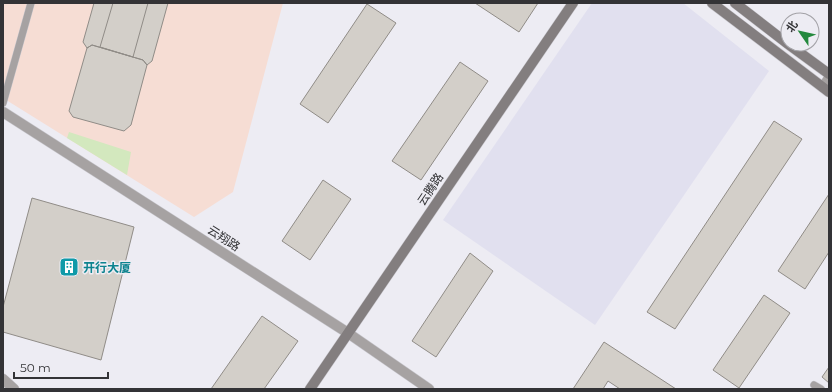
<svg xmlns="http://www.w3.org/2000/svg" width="832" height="392" viewBox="0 0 832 392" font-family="Montserrat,'Noto Sans SC',sans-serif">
  <rect width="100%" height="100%" fill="#edecf3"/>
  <!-- commercial -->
  <path fill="#f6ddd4" d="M3,3H283L233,192L194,217L3,98Z"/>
  <!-- built -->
  <path fill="#e1e0ef" d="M592,3H683L769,71L595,325L443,220Z"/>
  <!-- green -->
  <path fill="#d3e8be" d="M69,132L131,152L127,175L67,138Z"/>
  <!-- building -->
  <path fill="#d3cfc9" stroke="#908c87" d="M94,3H168L152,61L147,65L143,60L92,45L87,48L83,42Z
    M113,3H148L133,57L100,47Z
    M475,3H538L519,32Z
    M367,4L396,23L328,123L300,104Z
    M92,45L143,60L147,65L131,125L124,131L73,117L69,111L87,48Z
    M460,62L488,81L421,180L392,161Z
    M774,121L802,139L675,329L647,312Z
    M323,180L351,199L310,260L282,241Z
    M829,194V252L805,289L778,271Z
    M32,198L134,227L101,360L3,332V307Z
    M470,253L493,271L436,357L412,341Z
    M764,295L790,313L739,388L713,370Z
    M262,316L298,341L264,389H211Z
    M604,342L676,389H620L608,381L603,389H573Z
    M829,367V383L822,377Z"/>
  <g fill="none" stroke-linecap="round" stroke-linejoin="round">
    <!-- lane casing -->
    <g stroke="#c8c7cd" stroke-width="8">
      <path id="lane" d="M3,103L31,3
        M814,385L821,389"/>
    </g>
    <!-- street casing -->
    <g stroke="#c8c7cd" stroke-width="11">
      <path id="street" d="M823,87L829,78
        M3,112L348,333L429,389
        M3,379L14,389"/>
    </g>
    <!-- secondary casing -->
    <g stroke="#c8c7cd" stroke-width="11">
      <path id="secondary" d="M712,3L829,92
        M735,3L788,44
        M788,44L829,74
        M310,389L573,3"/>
    </g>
    <!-- lane -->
    <use href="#lane" stroke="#a6a2a2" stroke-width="7"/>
    <!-- street -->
    <use href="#street" stroke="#a6a2a2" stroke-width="10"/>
    <!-- secondary -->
    <use href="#secondary" stroke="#837e7f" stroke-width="10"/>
  </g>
  <!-- icons -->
  <defs>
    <g id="building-square" transform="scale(1)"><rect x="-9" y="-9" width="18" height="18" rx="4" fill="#0f9aa8" stroke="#edecf3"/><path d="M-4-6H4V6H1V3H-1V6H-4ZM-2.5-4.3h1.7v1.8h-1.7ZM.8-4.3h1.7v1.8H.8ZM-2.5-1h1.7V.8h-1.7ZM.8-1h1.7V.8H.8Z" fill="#fff"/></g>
  </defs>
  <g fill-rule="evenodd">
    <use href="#building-square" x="69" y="267"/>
  </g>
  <g text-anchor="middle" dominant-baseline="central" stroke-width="3" stroke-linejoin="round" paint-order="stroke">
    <!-- street labels -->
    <g font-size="12" fill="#333336" stroke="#edecf3">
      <text transform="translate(430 189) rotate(-56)">云腾路</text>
      <text transform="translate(224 238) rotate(33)">云翔路</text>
    </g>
    <!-- culture labels -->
    <g font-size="12" font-weight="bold" fill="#0d838f" stroke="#edecf3" text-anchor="start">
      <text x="83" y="267">开行大厦</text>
    </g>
  </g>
  <!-- border -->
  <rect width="832" height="392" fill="none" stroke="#333336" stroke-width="8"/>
  <!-- north arrow -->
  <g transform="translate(800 32) rotate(304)"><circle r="19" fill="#edecf3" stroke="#a3a2a7"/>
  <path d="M0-3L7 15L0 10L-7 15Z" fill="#24893e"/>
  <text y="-6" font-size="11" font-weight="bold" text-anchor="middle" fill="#333336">北</text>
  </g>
  <!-- scale -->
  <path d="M14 372v6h94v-6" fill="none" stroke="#333336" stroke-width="2"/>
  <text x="20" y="372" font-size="12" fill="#333336" stroke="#edecf3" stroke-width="3" paint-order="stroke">50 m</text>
</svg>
